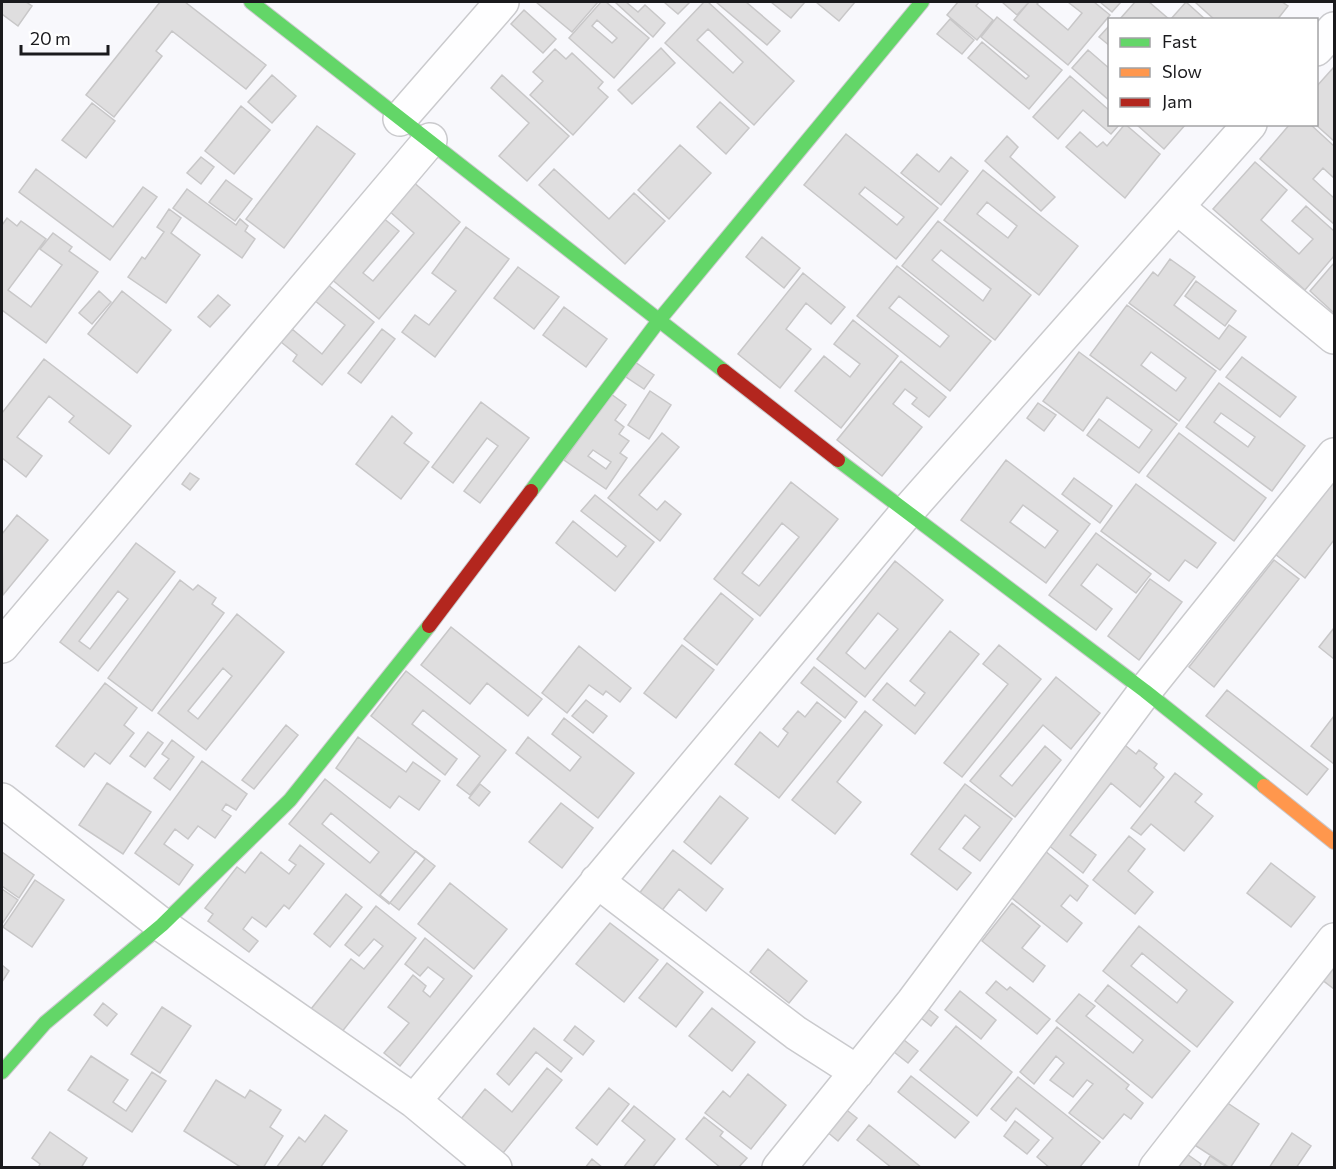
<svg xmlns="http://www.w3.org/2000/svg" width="1336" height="1169" viewBox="0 0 1336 1169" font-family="Commissioner,sans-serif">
  <rect width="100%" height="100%" fill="#f8f8fc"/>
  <!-- building -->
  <path fill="#dfdedf" stroke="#c8c7c8" stroke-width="1.5" fill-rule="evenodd" d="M2,2H26L32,6L18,26L2,14Z
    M160,2H185L266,65L246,89L172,31L156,51L162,56L114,117L86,95Z
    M536,2H598L572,32Z
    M601,2H606L649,38L614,78L569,38ZM597,20L617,38L612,43L592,26Z
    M615,2H626L638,12L645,5L665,23L653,37Z
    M664,2H690L678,14Z
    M704,2H708L794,81L754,125L665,43ZM708,29L743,62L733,73L697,40Z
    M716,2H746L780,31L767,45Z
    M771,2H805L791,18Z
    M816,2H855L839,21Z
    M958,2H979L976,6L993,20L977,40L947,15Z
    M1002,2H1027L1028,3L1017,15Z
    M1029,2H1039L1037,4L1068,30L1082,13L1068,2H1094L1110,15L1068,65L1014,20Z
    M1100,2H1121L1112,12Z
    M1135,2H1149L1170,20H1119Z
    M1186,2L1206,20H1170Z
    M1195,2H1282L1288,6L1277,20H1215Z
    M524,10L556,39L543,53L511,24Z
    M997,17L1062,70L1029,109L968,58L982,42L1026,79L1029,76L981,37Z
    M950,19L974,40L962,54L937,34Z
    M1110,25V46L1099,37Z
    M661,48L675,63L632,104L618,90Z
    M555,49L566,59L572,53L603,82L598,88L608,97L573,135L530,95L543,81L533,72Z
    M1088,50L1110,69V101L1072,68Z
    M1334,67V141L1315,124L1316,87Z
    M272,75L296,96L272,123L248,102Z
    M502,75L569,136L527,181L499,156L529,123L491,88Z
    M1070,76L1110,111V124H1120L1111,134L1083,110L1058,139L1033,117Z
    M720,102L749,128L726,154L697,127Z
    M92,103L115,121L86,158L62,140Z
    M241,106L270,130L234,174L205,151Z
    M1125,124L1160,154L1125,198L1066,147L1080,132L1097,147L1103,142L1107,146Z
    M1136,124H1186L1164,149Z
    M1290,124H1310L1334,146V178L1323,168L1313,179L1334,198V224L1260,159Z
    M317,126L355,154L284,248L246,219Z
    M846,134L938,208L896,259L804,185ZM865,187L904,217L897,225L859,194Z
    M1007,136L1018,147L1010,157L1055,197L1041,211L985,161Z
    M680,145L711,173L669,219L638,190Z
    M917,154L939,172L951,157L968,171L941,205L901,173Z
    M201,157L214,167L201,184L187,173Z
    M1255,162L1287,190L1261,220L1299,254L1313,239L1292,221L1306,206L1334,231V256L1305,290L1213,209Z
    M36,169L113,227L143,187L157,197L110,260L19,192Z
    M554,169L609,219L634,193L665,221L625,264L539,185Z
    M983,170L1078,246L1039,295L944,220ZM987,202L1017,226L1008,238L977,214Z
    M226,180L252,199L235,221L209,202Z
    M412,181L460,222L379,319L330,278L382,217L399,231L363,273L373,281L414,233L388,210Z
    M187,189L236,225L240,219L248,226L245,231L255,239L242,258L173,208Z
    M169,209L181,218L171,233L200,255L166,303L128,277L142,257L145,259L164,232L157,227Z
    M7,218L17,226L21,221L46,239L8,290L31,307L62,265L40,249L53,233L72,247L69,251L98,272L46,343L2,310V225Z
    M938,221L1031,295L995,340L902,266ZM941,250L991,289L983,301L932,260Z
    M466,227L509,259L435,357L402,332L415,315L429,325L456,291L432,273Z
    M762,237L800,268L784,288L746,257Z
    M1170,259L1195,277L1174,305L1219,339L1229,325L1246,337L1220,370L1129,303L1153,272L1158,276Z
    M1334,263V313L1310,291Z
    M897,266L991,341L950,391L857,316ZM899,296L949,336L940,347L889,308Z
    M518,267L559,297L534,329L494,298Z
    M803,273L845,307L831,324L806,303L786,329L811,349L780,388L738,354Z
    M322,280L374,322L322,385L293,361L297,355L281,342L292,329L322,354L345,325L309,296Z
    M1196,281L1236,311L1225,326L1185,296Z
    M99,291L111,302L92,324L79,313Z
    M122,291L171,330L137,373L88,334Z
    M218,295L230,305L210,327L198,317Z
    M1127,305L1216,371L1179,421L1090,355ZM1151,352L1186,378L1176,391L1141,365Z
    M564,307L607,339L586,367L543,335Z
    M853,320L898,356L841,428L795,391L824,356L850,377L860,364L834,344Z
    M382,329L395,339L361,383L348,373Z
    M1079,352L1177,424L1139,473L1087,435L1099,419L1139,448L1152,430L1107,397L1083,431L1043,401Z
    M1242,357L1296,397L1280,417L1226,377Z
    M44,359L131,426L109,454L69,422L74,416L49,396L17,437L42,456L26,477L2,458V413Z
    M901,361L946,397L929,417L912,404L917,398L905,389L893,404L922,427L882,476L837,440Z
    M635,362L654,375L644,389L626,377Z
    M1219,383L1305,446L1272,491L1186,427ZM1221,413L1255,437L1248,447L1214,422Z
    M650,391L671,405L649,439L628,425Z
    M611,394L626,405L615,420L624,427L619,434L629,441L620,453L627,458L606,489L564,460ZM593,450L611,462L606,469L588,456Z
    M481,402L529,438L480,503L464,491L498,446L487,438L453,483L432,467Z
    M1038,403L1056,415L1044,431L1027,418Z
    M392,416L412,433L404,443L429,462L401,499L356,464Z
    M662,433L679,447L639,495L657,510L665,501L681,514L660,541L608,498Z
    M1179,433L1266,498L1234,541L1147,476Z
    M1006,460L1090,524L1046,583L961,520ZM1023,505L1058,531L1045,548L1010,522Z
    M190,473L199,479L190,490L182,484Z
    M1074,478L1112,506L1100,523L1062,494Z
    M1334,479V540L1305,578L1275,554Z
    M791,482L838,519L760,616L714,579ZM782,523L799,537L759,586L742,573Z
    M1136,484L1216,543L1197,568L1185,560L1169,581L1101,531Z
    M595,495L654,542L615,591L556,543L573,521L617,557L626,546L581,511Z
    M17,515L48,540L3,595L2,534Z
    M1096,533L1151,574L1136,593L1097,564L1081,585L1112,609L1096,630L1049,595Z
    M136,543L175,572L98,671L60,642ZM118,591L128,599L90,649L79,641Z
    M1274,560L1299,579L1214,687L1189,667Z
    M895,561L943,600L865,697L817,659ZM878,613L898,629L865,669L846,653Z
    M1150,579L1182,602L1139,660L1108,636Z
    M180,580L193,590L198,585L216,598L212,604L224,613L152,711L108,678Z
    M721,593L753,619L717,665L684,639Z
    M237,614L284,652L206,750L158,713ZM223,668L232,676L198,719L188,711Z
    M451,627L542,699L528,716L487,683L470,704L421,665Z
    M1334,628V659L1319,647Z
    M950,631L979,654L915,734L873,700L887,683L915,706L925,693L910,681Z
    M682,645L714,670L676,718L644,693Z
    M999,645L1041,679L962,777L944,763L1008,684L983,664Z
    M579,646L631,688L620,702L606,691L603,695L589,685L567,713L542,693Z
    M814,667L857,702L845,718L801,683Z
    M406,671L506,750L470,795L457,785L480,756L423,710L412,724L457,759L445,775L371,716Z
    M1056,677L1100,713L1071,749L1043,725L1000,776L1012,786L1045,746L1061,760L1015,817L970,781Z
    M105,683L137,708L124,725L134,733L110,764L95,753L84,767L56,746Z
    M1227,690L1328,769L1307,795L1206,716Z
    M586,700L607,716L593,733L572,716Z
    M817,702L841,721L779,798L735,764L760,732L778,747L788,733L783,729L798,711L805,717Z
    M865,711L882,725L837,782L861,802L835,834L792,800Z
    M1334,716V764L1311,746Z
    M564,718L634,773L598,818L516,753L528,737L570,771L581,757L552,734Z
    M286,725L298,735L254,789L242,780Z
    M148,732L163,743L145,767L130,756Z
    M358,737L406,772L413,762L440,781L419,810L399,796L390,808L336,768Z
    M172,740L194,757L170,790L154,778L169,759L162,754Z
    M1121,742L1136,754L1139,750L1157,764L1154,768L1164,777L1140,807L1111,783L1070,835L1096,855L1083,873L1042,840Z
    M202,761L247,794L236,810L226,804L222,810L231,816L215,838L198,826L188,839L175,829L164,844L193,865L179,885L135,853Z
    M1175,773L1202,794L1195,802L1213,816L1184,851L1151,824L1141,835L1131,828Z
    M325,779L425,859L389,904L289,824ZM331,813L379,852L370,863L322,824Z
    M107,783L151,812L123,854L79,825Z
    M480,784L490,792L479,806L469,798Z
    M965,784L1012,819L980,861L963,848L980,827L965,815L939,849L971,873L957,890L911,854Z
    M720,796L748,818L711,864L684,842Z
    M561,803L593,828L562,868L529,842Z
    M1129,836L1145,849L1128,871L1153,892L1135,914L1093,880Z
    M300,845L324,864L289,909L284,905L266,927L252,917L243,929L258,941L249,952L208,921L213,914L205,908L237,867L245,873L261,852L289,874L296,865L289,860Z
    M1039,846L1088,886L1077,901L1070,895L1061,906L1082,923L1067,942L1003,891Z
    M673,850L723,889L706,911L679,889L660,913L638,895Z
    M416,851L435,866L399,910L380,895Z
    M2,852L34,875L19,898L2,886Z
    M1271,863L1315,897L1291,927L1247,893Z
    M35,880L64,900L32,947L3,927Z
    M450,883L507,929L474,969L418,924Z
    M2,889L18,900L2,924Z
    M346,894L362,907L330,947L314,934Z
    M1012,903L1040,926L1022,948L1045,966L1033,982L982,941Z
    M376,906L416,938L341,1033L311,1009L351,959L364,969L383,946L374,939L359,956L345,945Z
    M610,923L658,960L624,1002L576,964Z
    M1139,926L1233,1002L1197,1047L1103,971ZM1142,953L1187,990L1177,1003L1131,966Z
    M425,938L472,976L400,1066L384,1053L409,1023L388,1007L413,975L426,986L423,991L430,997L444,979L428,967L420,976L405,964Z
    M768,949L807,981L789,1003L750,972Z
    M1334,962V989L1321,979Z
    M667,963L703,992L676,1027L639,998Z
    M2,965L9,971L2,982Z
    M996,981L1007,990L1010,987L1050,1019L1037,1034L986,993Z
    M1108,985L1190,1051L1152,1098L1056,1021L1079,994L1095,1006L1086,1016L1133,1053L1143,1040L1095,1001Z
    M960,991L996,1020L981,1039L945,1010Z
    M103,1003L117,1014L107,1026L94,1015Z
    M923,1005L938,1017L931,1026L916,1014Z
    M162,1007L191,1026L160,1073L131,1054Z
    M712,1008L755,1042L732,1071L689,1036Z
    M575,1026L594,1041L583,1055L564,1040Z
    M956,1026L1012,1072L977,1116L920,1070Z
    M1057,1027L1129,1085L1126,1089L1143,1103L1131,1119L1124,1114L1103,1139L1069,1113L1093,1084L1087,1080L1073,1097L1050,1080L1064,1063L1056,1056L1034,1084L1020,1072Z
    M534,1028L572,1058L561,1072L536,1052L509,1085L497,1074Z
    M904,1040L918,1051L908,1063L894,1052Z
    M91,1056L128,1080L113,1102L126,1111L152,1072L166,1081L132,1132L68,1090Z
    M547,1068L562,1080L499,1158L457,1124L485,1089L512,1112Z
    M748,1074L786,1105L751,1149L705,1113L723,1091L730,1097Z
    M911,1076L969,1122L955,1138L898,1092Z
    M1018,1077L1100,1142L1079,1168H1050L1037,1157L1053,1138L1016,1108L1006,1121L991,1109Z
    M216,1080L245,1098L250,1090L281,1110L270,1127L283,1136L263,1168H242L184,1131Z
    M609,1088L629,1104L597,1145L576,1128Z
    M1220,1098L1259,1124L1230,1168L1190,1142Z
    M634,1106L675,1139L652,1168H623L645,1140L622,1121Z
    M844,1108L857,1118L838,1141L826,1131Z
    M325,1115L347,1131L320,1168H276L299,1137L305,1142Z
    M704,1117L723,1132L720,1136L747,1158L738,1168H721L686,1139Z
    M1015,1121L1039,1140L1027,1154L1004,1136Z
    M869,1125L922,1168H892L857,1140Z
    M50,1132L87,1158L81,1168H38L40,1164L32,1158Z
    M1292,1133L1311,1146L1296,1168H1269Z
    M1184,1152L1201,1164L1199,1168H1173Z
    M1210,1156L1225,1166L1223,1168H1203Z
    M592,1159L603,1168H585Z"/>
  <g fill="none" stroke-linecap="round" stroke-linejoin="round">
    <!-- street casing -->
    <g stroke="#cacacd" stroke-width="36">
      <path id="street" d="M1316,49L1334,29
        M400,119L502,2
        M1177,207L1334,337
        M2,646L430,140
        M2,800L162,925L414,1101L495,1168
        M597,881L796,1033L857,1072
        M414,1101L906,513L1250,124
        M779,1168L913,1002L1145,691L1334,455
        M1156,1168L1334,940"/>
    </g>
    <!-- fast casing -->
    <g stroke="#cacacd" stroke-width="16">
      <path id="fast" d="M251,2L724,371
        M838,460L1145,691L1264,786
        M531,491L660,319L922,2
        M2,1072L45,1023L162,925L290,800L429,626"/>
    </g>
    <!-- slow casing -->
    <g stroke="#cacacd" stroke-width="16">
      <path id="slow" d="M1264,786L1334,842"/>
    </g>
    <!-- jam casing -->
    <g stroke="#cacacd" stroke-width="16">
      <path id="jam" d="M724,371L838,460
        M429,626L531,491"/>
    </g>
    <!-- street -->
    <use href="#street" stroke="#fefeff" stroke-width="33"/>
    <!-- fast -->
    <use href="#fast" stroke="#63d668" stroke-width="14"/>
    <!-- slow -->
    <use href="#slow" stroke="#ff974d" stroke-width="14"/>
    <!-- jam -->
    <use href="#jam" stroke="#b3261e" stroke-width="14"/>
  </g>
  <!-- border -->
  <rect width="1336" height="1169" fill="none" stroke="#1a1a1d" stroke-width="6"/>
  <!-- legend -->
  <rect x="1108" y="18" width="210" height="108" fill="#ffffff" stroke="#a3a3a5" stroke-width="1.5"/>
  <rect x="1120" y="38" width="30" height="9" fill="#63d668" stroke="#a3a3a5" stroke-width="1.5"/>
  <text x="1162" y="48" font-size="18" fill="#1a1a1d">Fast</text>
  <rect x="1120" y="68" width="30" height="9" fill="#ff974d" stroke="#a3a3a5" stroke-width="1.5"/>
  <text x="1162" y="78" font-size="18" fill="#1a1a1d">Slow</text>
  <rect x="1120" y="98" width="30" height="9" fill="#b3261e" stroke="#a3a3a5" stroke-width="1.5"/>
  <text x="1162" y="108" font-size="18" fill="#1a1a1d">Jam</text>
  <!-- scale -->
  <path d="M21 45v9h87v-9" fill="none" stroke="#1a1a1d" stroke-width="3"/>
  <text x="30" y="45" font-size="18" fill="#1a1a1d" stroke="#ffffff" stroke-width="4.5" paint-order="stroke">20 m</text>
</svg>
